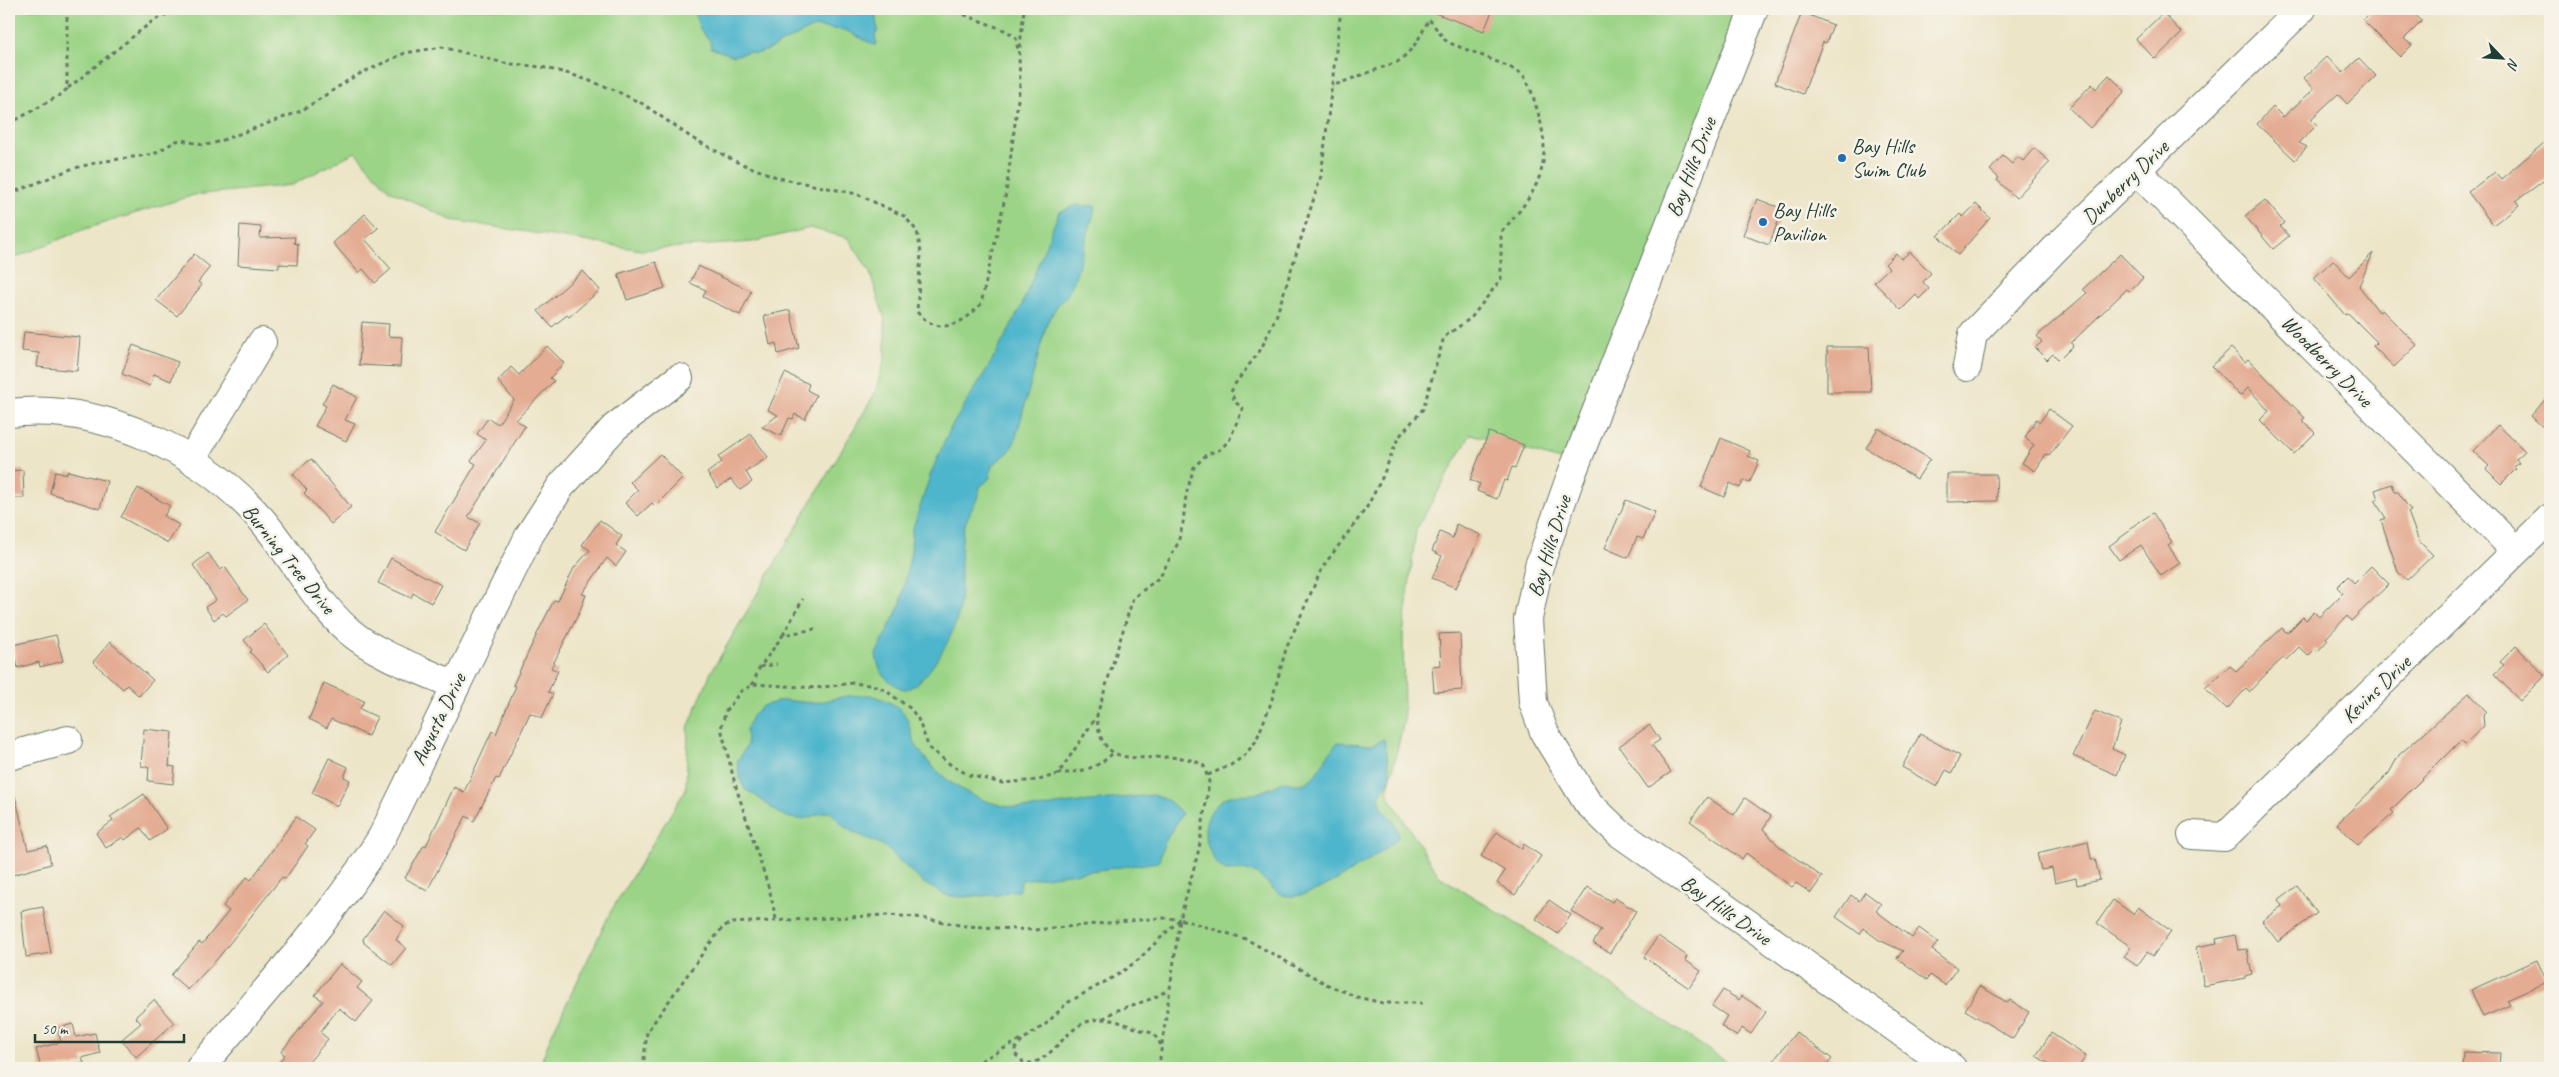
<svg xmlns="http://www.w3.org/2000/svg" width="2559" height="1077" viewBox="0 0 2559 1077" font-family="Caveat,sans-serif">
  <rect width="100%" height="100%" fill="#f7f3e8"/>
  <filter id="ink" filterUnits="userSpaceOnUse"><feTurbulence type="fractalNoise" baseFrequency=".02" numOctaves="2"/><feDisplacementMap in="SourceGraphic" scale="10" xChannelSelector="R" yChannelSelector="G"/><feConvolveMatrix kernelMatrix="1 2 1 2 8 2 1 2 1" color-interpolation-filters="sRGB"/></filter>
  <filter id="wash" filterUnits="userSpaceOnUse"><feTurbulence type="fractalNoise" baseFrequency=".0096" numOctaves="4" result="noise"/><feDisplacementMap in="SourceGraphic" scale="20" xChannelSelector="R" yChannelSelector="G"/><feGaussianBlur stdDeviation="1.12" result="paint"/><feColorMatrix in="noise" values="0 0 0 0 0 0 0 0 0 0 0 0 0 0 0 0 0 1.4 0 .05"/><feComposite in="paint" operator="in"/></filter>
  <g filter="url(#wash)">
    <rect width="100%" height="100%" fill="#ece5c8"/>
    <!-- green -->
    <path fill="#9bd486" stroke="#5d885d" d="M9,9H1741L1570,463L1471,434L1416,530L1403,635L1404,721L1387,793L1439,876L1535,935L1736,1068H539L550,1038L611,911L686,789L688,728L710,674L874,395L885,358V320L869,270L848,238L810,228L752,242L641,250L451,220L389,190L355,152L292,185L194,195L82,230L9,260Z"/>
    <!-- water -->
    <path fill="#4eb5cc" stroke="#367980" d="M694,9H874L878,30L875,36L877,44L874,45L845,30L814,27L766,51L755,54L748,52L734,56L711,48L710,41L700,29Z
      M1077,205L1096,206L1074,281L1066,297L1059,303L1047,323L1015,441L1009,452L992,465L990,478L980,487C978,504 965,516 963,533C958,563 965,593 956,622C952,638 923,689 905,689C901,689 895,685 892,683C882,677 877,665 876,654L901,603L911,551L912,531L931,473L950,429L992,361L1022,305L1059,212Z
      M870,695C924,711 898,727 926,759C952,790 992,810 1033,808C1045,808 1058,804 1071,803C1099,800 1126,797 1154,795L1169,801L1182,813C1172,833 1163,839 1159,862L1022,880L1018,891H1010L999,895L960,897L945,895L922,882L883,845L855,833L843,826L831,812C819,811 810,820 798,819C775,818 764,797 745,790L740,779L737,762L747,745L746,730L752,716L762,706L783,700L814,703L847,696Z
      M1384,739L1391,777L1379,797L1383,810L1393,820L1399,836L1393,843C1370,859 1311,904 1283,895C1270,890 1263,874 1249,871C1242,870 1233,871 1226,871C1215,865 1211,855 1207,843C1200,825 1212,802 1230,796C1240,793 1252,796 1260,792C1269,789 1277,785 1285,781C1315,795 1321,759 1338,742L1372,745Z"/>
    <g id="blocks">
      <!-- building -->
      <path fill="#e4ac93" d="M1430,9H1493L1484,31L1429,11Z
        M2374,9H2409L2422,21L2404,39L2412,45L2400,57L2363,20Z
        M1802,12L1833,25L1826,43L1823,42L1803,94L1775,83Z
        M2163,13L2182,33L2155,59L2136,39Z
        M2327,56L2343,73L2359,58L2376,76L2347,104L2338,94L2311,119L2317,125L2299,143L2307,147L2295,160L2257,124L2273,107L2283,117L2314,89L2304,78Z
        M2109,75L2125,91L2090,128L2069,108L2092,84L2096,89Z
        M2550,138V176L2516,201L2519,205L2493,225L2468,192L2495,172L2501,179Z
        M2034,148L2050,162L2016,198L1997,180L1999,178L1990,170L2003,156L2012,164L2018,157L2023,161Z
        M1757,199L1783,209L1769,245L1743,235Z
        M2265,200L2284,223L2280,226L2289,236L2273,249L2245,216Z
        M1976,204L1990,218L1958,255L1938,236L1960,214L1963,217Z
        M365,214L378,228L365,239L391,269L375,283L363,269L359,273L333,243Z
        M240,225L261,227L260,238L295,237L294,243L298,244L297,265L279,264V268L238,265Z
        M1910,252L1931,273L1923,282L1929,289L1919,299L1916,295L1901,310L1874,282L1889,268L1885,264L1896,253L1901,259Z
        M2373,253L2359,286L2379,312L2382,310L2417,345L2394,367L2373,346L2377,342L2348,313L2345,315L2314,278L2333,260L2349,277Z
        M194,254L210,267L198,282L202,285L177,316L156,300Z
        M2120,254L2143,278L2129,291L2127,289L2071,343L2073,346L2059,360L2053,354L2047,360L2035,348L2042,342L2037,336L2087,293L2083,289Z
        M656,262L665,288L627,300L618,274Z
        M698,266L751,291L740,315L703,297L706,290L690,283Z
        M583,271L600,290L569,317L567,315L552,327L538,311Z
        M790,310L799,348L778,354L776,343L770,345L764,316Z
        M362,322L389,324L388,336L402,337L400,367L359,365Z
        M24,332L80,337L77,371L37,367L39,353L22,351Z
        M133,345L178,362L171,381L154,374L150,386L122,374Z
        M547,346L564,363L550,378L554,381L516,420L525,426L468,517L480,523L464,550L435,532L436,530L476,464L471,461L486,440L477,434L488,418L498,424L514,400L498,381L511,367L519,375Z
        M1827,347H1869L1871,392H1827Z
        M2231,348L2245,362L2248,359L2256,367L2305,418L2302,420L2315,433L2294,454L2260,420L2269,411L2248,388L2240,396L2212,366Z
        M785,373L809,384L807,390L816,395L805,419L795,414L793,419L789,418L781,436L762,427L778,415L768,410Z
        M333,384L357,397L345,420L355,424L346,441L315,426L326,406L322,404Z
        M2550,394V434L2531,416Z
        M2049,409L2072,426L2049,456L2046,454L2035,471L2022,463L2034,445L2025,438L2036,419L2040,422Z
        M2498,425L2525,451L2516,459L2519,463L2514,467L2516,469L2501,484L2486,469L2489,466L2473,451Z
        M1878,428L1930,459L1917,479L1866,448Z
        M1489,432L1524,445L1515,468L1512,467L1507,481L1504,480L1497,499L1477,491L1480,484L1470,480Z
        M751,434L768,457L746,472L752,482L740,490L731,479L718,488L707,473L722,462L718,457Z
        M1721,438L1750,451L1748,456L1759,461L1750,482L1744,480L1740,488L1730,483L1724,497L1701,487Z
        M660,454L683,478L655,506L652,503L638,516L625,503L638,490L630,482Z
        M311,459L351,507L331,524L304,493L307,490L293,474Z
        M23,470L24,498H9V471Z
        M68,471L107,481L100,509L50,493L55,472L66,474Z
        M1947,474H1996L1997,501L1947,502Z
        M2392,484L2395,492H2398L2411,511L2408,512L2419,541L2433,555L2407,580L2398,572L2381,520L2386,518L2374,500L2378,499L2375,490Z
        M138,488L170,506L164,516L179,525L168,543L121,517Z
        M1626,500L1655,512L1643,539L1637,537L1628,558L1605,548Z
        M2153,513L2172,542L2168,545L2180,563L2161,576L2141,545L2119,560L2109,546L2131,530L2130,528Z
        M600,520L622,536L616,545L626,552L616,566L607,558L582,594L586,595L579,613L551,668L558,671L548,692L553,694L542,718L530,713L499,779L496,778L474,821L466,816L427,891L405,878L424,845L426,846L454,787L464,792L492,731L496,734L516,686L513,685L536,636L554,600L558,601L574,568L590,550L582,545Z
        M1456,524L1481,535L1456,588L1432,578L1442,556L1432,551L1440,532L1453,538Z
        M208,553L220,570L225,567L248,600L226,616L223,613L214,620L205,607L216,600L193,565Z
        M391,558L441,585L431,603L413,593L411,598L378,583Z
        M2371,566L2389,584L2351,621L2347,616L2326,638L2328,640L2318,651L2315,649L2308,656L2299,647L2286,660L2283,658L2267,673L2249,692L2246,689L2227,709L2205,688L2230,666L2236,671L2282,628L2287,633L2303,617L2306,620L2314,612L2319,617L2343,593L2337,587L2348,576L2354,583Z
        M264,624L288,655L268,672L250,652L252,650L244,640Z
        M1460,633L1462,690L1434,692L1432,666L1441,665L1439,634Z
        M56,635L63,661L40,667L39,662L18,668L13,645Z
        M110,642L153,680L139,696L127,685L123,689L93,662Z
        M2516,646L2545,676L2520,701L2494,674L2504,665L2500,662Z
        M324,683L364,701L360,709L377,717L368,736L331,719L327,728L309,719Z
        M2469,693L2487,712L2483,716L2484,726L2465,744L2461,740L2391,810L2394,813L2358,845L2337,824L2389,773L2399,755Z
        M2095,711L2121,722L2112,749L2125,755L2117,775L2073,756Z
        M1650,725L1660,740L1652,745L1671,772L1648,788L1619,746Z
        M144,729L172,732L169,766L175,767L173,784L148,781L149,767L141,766Z
        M1920,734L1960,756L1952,773L1946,770L1937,787L1902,767Z
        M329,758L348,767L344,777L350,780L337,806L312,793Z
        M144,794L167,829L150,841L141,828L125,840L123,837L106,848L96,833L113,821L110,817Z
        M15,796L28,850L47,846L51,864L9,876V797Z
        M1707,797L1734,815L1745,798L1771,816L1763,829L1779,846L1822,877L1811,893L1796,883L1792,887L1746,853L1742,859L1690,821Z
        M296,817L315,830L305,844L308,846L285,879L282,877L218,958L188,990L171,975L199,942L202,944L229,911L223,906L247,877L251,880Z
        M1497,832L1522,849L1524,844L1541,856L1515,895L1497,883L1505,871L1481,856Z
        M2088,841L2091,859H2095L2100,880L2077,885L2076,878L2055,883L2052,868L2041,870L2037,853Z
        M2297,886L2317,913L2278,942L2262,921L2282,906L2278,900Z
        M1587,887L1612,902L1615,898L1636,911L1610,953L1593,943L1601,930L1571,911Z
        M1865,892L1881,904L1876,911L1912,938L1919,928L1938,942L1932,950L1957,968L1945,985L1930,975L1927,980L1897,958L1903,951L1879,940L1863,928L1860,934L1836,917L1851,895L1859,901Z
        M1549,900L1571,915L1558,934L1536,919Z
        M2113,900L2133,914L2138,907L2171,931L2153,956L2147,952L2137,966L2124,957L2131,947L2097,923Z
        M43,907L51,953L26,957L21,911Z
        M384,910L404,926L396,940L406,948L392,965L364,943L363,939Z
        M2235,935L2238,950L2247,949L2252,974L2245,976V978L2204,986L2196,947L2217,943L2216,939Z
        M1658,936L1687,956L1685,960L1701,971L1689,988L1644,957Z
        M2537,960L2547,982L2507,1000L2510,1005L2483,1017L2471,990Z
        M340,964L362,982L357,988L373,1001L356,1022L339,1008L320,1032L328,1039L304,1068H274L285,1055L281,1052L323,1001L315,995Z
        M1980,986L2008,1003L2010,1000L2029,1012L2013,1039L1965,1010Z
        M1723,990L1739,1000L1742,996L1766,1012L1751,1034L1742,1028L1736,1036L1721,1026L1727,1016L1712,1006Z
        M154,1000L174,1023L136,1057L121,1040L141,1023L135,1017Z
        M73,1024L76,1037L95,1033L100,1053L82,1058L84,1063L73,1066L41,1068L36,1049L61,1042L57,1028Z
        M1796,1032L1832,1059L1824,1068H1785L1774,1060Z
        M2051,1033L2086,1056L2078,1068H2056L2036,1056Z
        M2463,1052L2500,1053L2499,1068H2462Z"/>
    </g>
  </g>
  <g filter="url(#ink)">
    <use href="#blocks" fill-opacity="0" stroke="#677868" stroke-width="1"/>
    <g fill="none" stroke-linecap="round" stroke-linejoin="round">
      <!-- minor casing -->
      <g stroke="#677868" stroke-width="30">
        <path id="minor" d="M1754,9L1569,481L1539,566L1528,619L1533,702L1545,734L1587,802L1618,832L1952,1068
          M2137,171L2516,551
          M1967,367L1973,334L2055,249L2302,9
          M9,413C101,402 201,451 261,519C292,555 314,601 350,632C379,656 420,669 454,685
          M191,460L262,342
          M9,756L68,740
          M2192,835L2224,837L2550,518
          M200,1068C263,993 330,920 382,837L530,534L561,486L615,427L679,378"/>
      </g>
      <!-- path -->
      <path stroke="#677868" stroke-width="3" stroke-dasharray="4 4" stroke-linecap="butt" d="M949,9L1007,31L1016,38L1018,51
        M1341,9L1321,176L1276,317L1261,349L1235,384L1231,392L1235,402L1243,408L1229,441L1219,450L1207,454L1194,467L1186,495L1183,523L1178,543L1160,577L1133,598L1097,715C1100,787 1165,740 1204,766L1209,782L1199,849L1180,919L1246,939L1328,985L1357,997L1383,1003H1422
        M68,88L154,20L178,9
        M9,124L60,95L67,89V9
        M9,194L71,169L99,162L154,154L176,141L182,140L203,145L212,144L301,111L355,76L405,53L442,47L504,63L541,67L570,74L610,88L643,104L692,138L737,162L779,178L857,194L904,216L917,231L921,253L917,312C939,337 962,325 981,304L1006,193L1020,84L1019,56L1024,9
        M783,635L803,599
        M760,667L777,664
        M752,685L760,667L783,635L815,629
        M1057,774C1079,772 1095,770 1112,754
        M1208,775L1231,765L1244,756L1256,741L1271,703L1286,649L1322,568L1367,507L1382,478L1398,438L1423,409L1444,337L1471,318L1501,279V237L1503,230C1541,189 1554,161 1536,106C1533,97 1529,81 1522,74C1515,68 1463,48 1452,44L1445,40L1429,19C1420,37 1414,50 1397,62L1332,86
        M776,919L770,892L735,784L721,728L726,711L741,691L755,684L816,688L853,683L876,686L885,690L911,709L918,719L929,748L951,765L969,775L1002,783L1039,780L1058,774L1097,716
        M1103,1019C1121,1004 1147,1005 1167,990
        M1161,1045L1153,1033C1127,1028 1109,1011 1082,1024C1062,1034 1045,1069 1023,1062L1015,1054V1049L1024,1039L1046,1024L1067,1003L1119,974L1138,960L1180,919
        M643,1068L647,1032L707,947L724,926L732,923L887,915L916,917L965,926L1034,930L1160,918L1180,919
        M967,1068L1020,1040
        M1161,1068L1160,1058L1180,919"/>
      <!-- minor -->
      <use href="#minor" stroke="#fff" stroke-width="28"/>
    </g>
  </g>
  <!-- markers -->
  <g fill="#1f6fb2" stroke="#f7f3e8" stroke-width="2">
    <circle cx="1842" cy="158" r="5"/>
    <circle cx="1763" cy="222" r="5"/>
  </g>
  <g text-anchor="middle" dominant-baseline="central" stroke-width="5" stroke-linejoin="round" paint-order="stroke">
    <!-- poi labels -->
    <g font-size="21" fill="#1f3d34" stroke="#f7f3e8" text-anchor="start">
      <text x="1852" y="146">Bay Hills<tspan x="1852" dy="24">Swim Club</tspan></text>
      <text x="1773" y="210">Bay Hills<tspan x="1773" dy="24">Pavilion</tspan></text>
    </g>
    <!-- street labels -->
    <g font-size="21" fill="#1f3d34" stroke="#f7f3e8">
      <text transform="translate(1691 167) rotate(-69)">Bay Hills Drive</text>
      <text transform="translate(2125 182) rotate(-44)">Dunberry Drive</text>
      <text transform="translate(2327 361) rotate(45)">Woodberry Drive</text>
      <text transform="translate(1549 546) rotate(-73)">Bay Hills Drive</text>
      <text transform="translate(289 559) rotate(51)">Burning Tree Drive</text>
      <text transform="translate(2376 689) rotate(-44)">Kevins Drive</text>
      <text transform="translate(438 719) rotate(-64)">Augusta Drive</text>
      <text transform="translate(1726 910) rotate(35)">Bay Hills Drive</text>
    </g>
  </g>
  <!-- margin -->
  <rect width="2559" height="1077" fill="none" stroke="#f7f3e8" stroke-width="30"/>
  <!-- north arrow -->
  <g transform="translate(2502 58) rotate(115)" stroke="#f7f3e8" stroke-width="4" paint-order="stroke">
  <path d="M0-4L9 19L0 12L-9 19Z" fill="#1f3d34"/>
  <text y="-8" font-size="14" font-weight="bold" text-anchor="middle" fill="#1f3d34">N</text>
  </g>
  <!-- scale -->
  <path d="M35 1034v8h149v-8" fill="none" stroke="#1f3d34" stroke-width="2.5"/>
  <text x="42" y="1034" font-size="15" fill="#1f3d34" stroke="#f7f3e8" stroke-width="4" paint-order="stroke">50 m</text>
</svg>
